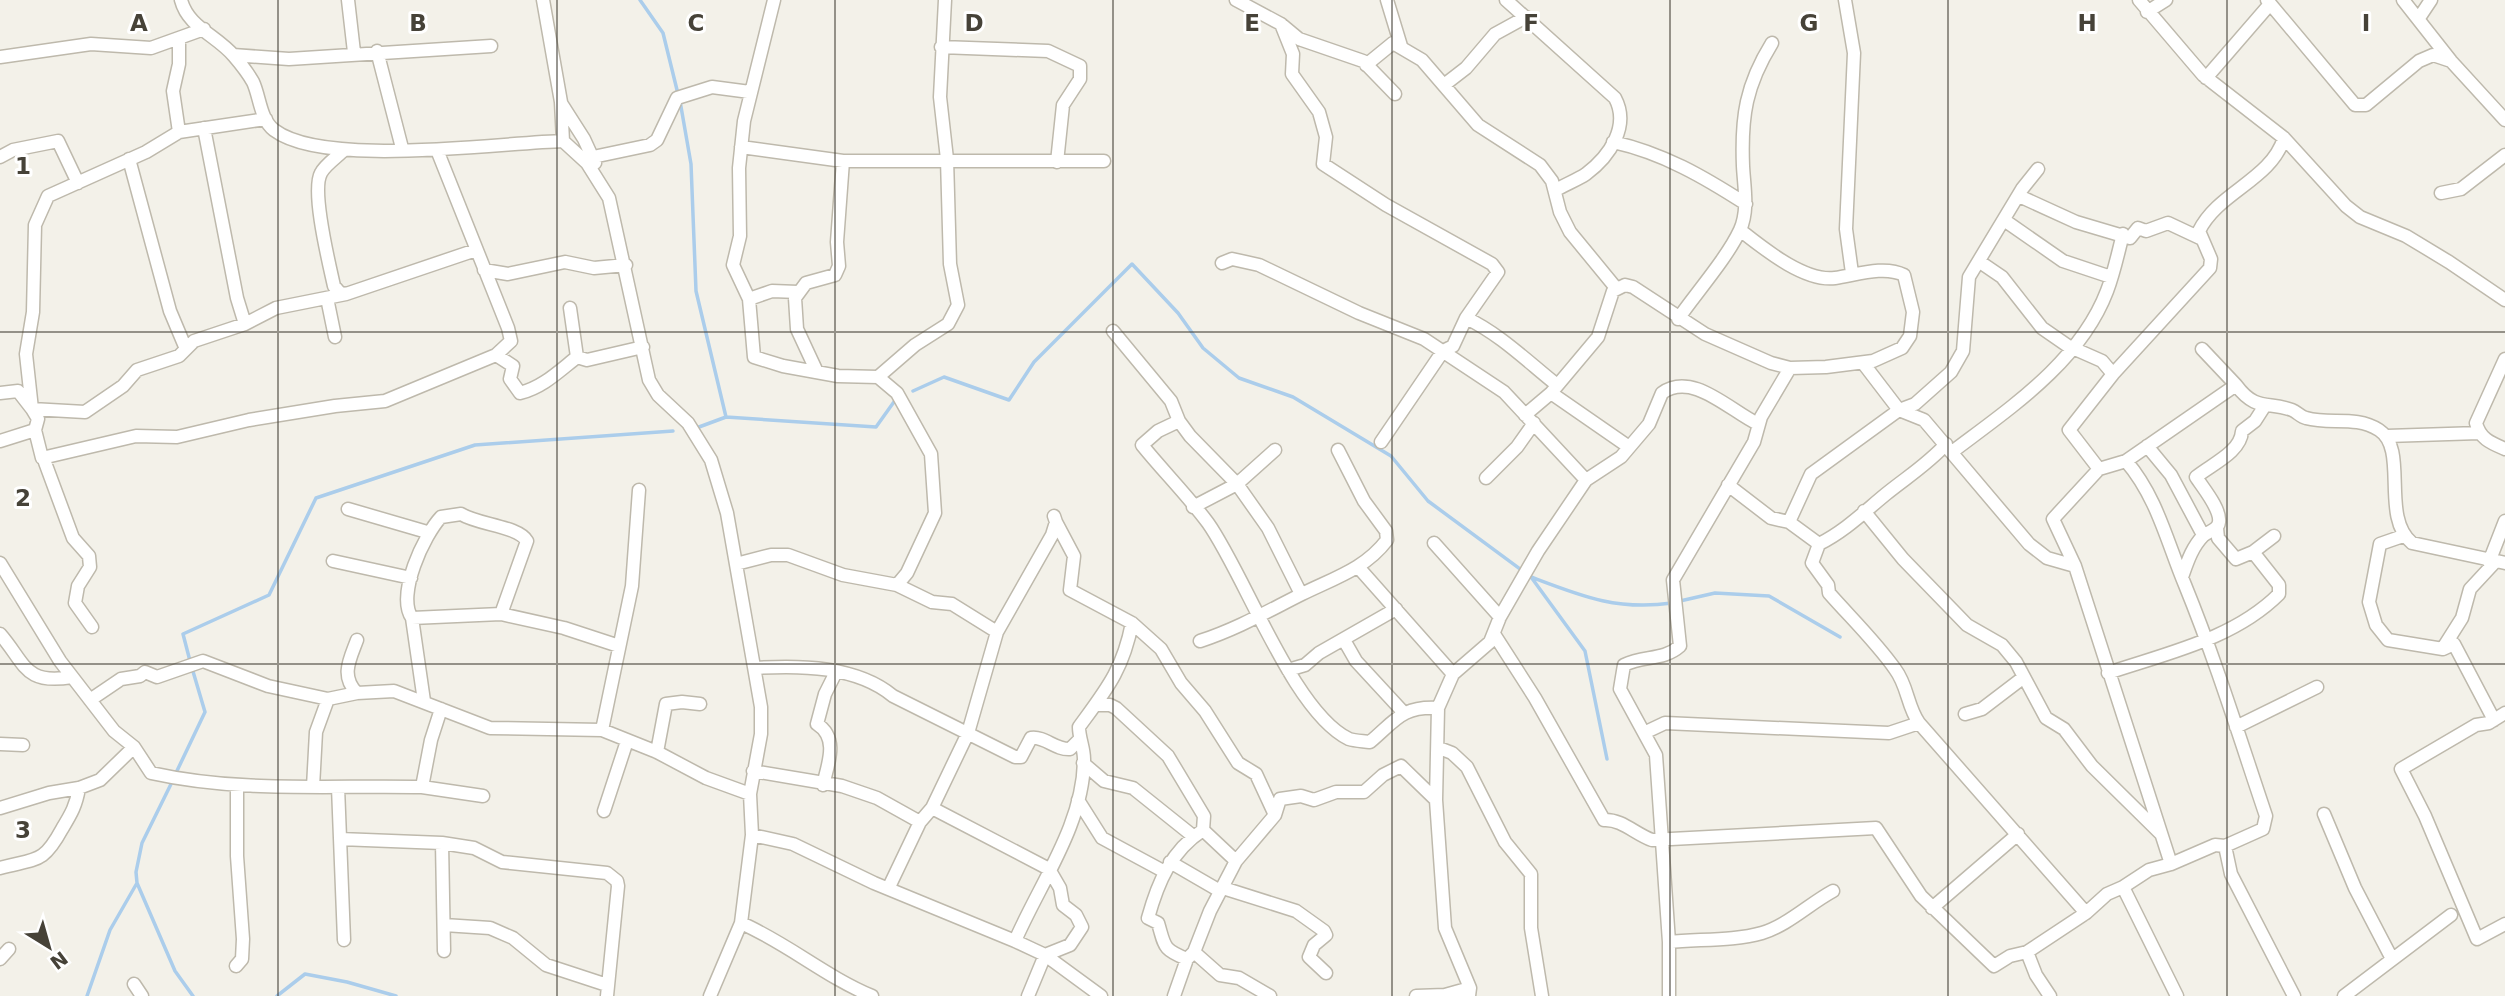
<svg xmlns="http://www.w3.org/2000/svg" width="2505" height="996" viewBox="0 0 2505 996" font-family="'DejaVu Sans',sans-serif">
  <rect width="100%" height="100%" fill="#f3f1e9"/>
  <g fill="none" stroke-linecap="round" stroke-linejoin="round">
    <!-- stream -->
    <path stroke="#abcdeb" stroke-width="3.5" d="M640,0L663,33L678,94
      M680,101L691,164L696,291L726,417
      M913,391L944,377L1009,400L1034,362L1132,264L1178,313L1203,348L1239,378L1293,397L1391,456L1428,501L1531,577L1585,651L1607,759
      M699,427L726,417L876,427L896,399
      M1531,577C1581,596 1617,611 1672,603
      M1680,601L1715,593L1769,596L1840,637
      M190,661L183,634L269,595L316,498L475,445L673,431
      M175,775L205,712L192,668
      M137,883L175,971L193,996
      M87,996L110,930L137,883L136,872L142,843L172,782
      M277,996L305,974L347,982L396,996"/>
    <!-- street casing -->
    <g stroke="#beb9ac" stroke-width="15">
      <path id="street" d="M181,0C188,27 216,35 234,56C240,63 248,73 253,82C260,97 260,119 274,130C324,168 497,143 563,141
        M348,0L354,52
        M543,0L561,102L563,141L587,163L609,198L649,380L658,395L688,423L711,460L727,513L761,707V734L750,794L752,835L741,923L710,996
        M774,0L744,121L739,168L740,236L733,265L749,299L754,357L783,366L838,376L878,377L897,393L931,454L935,513L907,573L897,585
        M1236,0L1281,24L1299,39L1363,61L1395,94
        M1387,0L1401,46
        M1506,0L1615,98C1630,126 1610,156 1586,174C1577,180 1566,184 1556,190
        M1845,0L1854,53L1846,229L1852,273
        M2139,0L2203,75L2284,138L2346,206L2360,217L2406,236L2449,262L2505,300
        M2267,0L2355,105H2366L2419,61L2433,55L2451,61
        M2403,0L2451,61L2505,120
        M2147,12L2166,0
        M2419,18L2431,0
        M1281,24L1293,54L1292,74L1319,112L1326,137L1323,164L1386,205L1492,264L1498,272L1466,318L1453,346L1443,351L1381,442
        M179,40V64L173,91L179,132
        M941,47L1048,51L1080,66V79L1063,105L1057,162
        M377,51L402,148
        M233,55L289,59L491,46
        M0,57L91,44L151,48L204,29
        M1366,65L1393,43L1422,60L1478,125L1540,165L1552,181L1560,212L1570,232L1616,288
        M2206,78L2270,4
        M1444,85L1466,68L1495,34L1526,17
        M561,103L584,139L595,163
        M266,119L179,132L146,152L48,196L35,225L33,312L26,354L32,409L38,419L35,430L42,458L136,436L177,437L249,420L335,406L385,401L496,355L511,341L508,328L437,150
        M204,128L237,298L245,324
        M1613,142C1663,153 1704,177 1746,204
        M741,147L843,161H1104
        M344,150C337,157 325,165 321,173C311,191 329,263 334,286L340,293L346,294
        M0,157L13,150L58,141L78,183
        M593,157L650,145L657,140L677,98L712,87L750,92
        M129,159L170,311L186,349
        M2441,193L2461,189L2505,155
        M2019,196L2076,222L2130,238L2138,228L2146,231L2168,223L2200,238
        M2004,220L2063,261L2111,277
        M1980,262L2002,277L2042,328L2068,346L2102,361L2113,374
        M1222,263L1232,259L1259,265L1359,313L1424,339L1504,392L1586,480
        M484,270L508,274L565,262L594,268L626,265
        M327,298L335,337
        M749,299L772,291L798,292
        M570,308L577,357L587,360L643,347
        M1466,318C1500,334 1528,362 1557,385
        M1678,319C1696,293 1727,258 1740,230C1749,210 1744,187 1743,166C1741,116 1746,85 1772,43
        M1113,331L1171,401L1179,421L1190,436L1237,484L1268,528L1301,594
        M2202,349L2236,385L2126,461L2099,469L2053,519L2075,566L2171,864L2215,845L2225,846
        M496,355L513,366L510,379L520,393C543,387 558,372 577,357
        M2505,359L2476,423C2480,439 2491,443 2505,449
        M1863,363L1899,410L1924,420L2029,544L2047,558L2075,566
        M817,372L797,329L795,298L806,283L835,275L839,266L837,242L843,161
        M878,377L915,345L948,324L958,305L950,264L947,159L940,97L945,0
        M2236,385C2256,412 2268,401 2292,410C2297,412 2301,417 2306,418C2331,425 2355,415 2379,430C2409,449 2380,517 2412,543L2505,563
        M0,393L18,391L32,409L85,412L123,386L137,370L179,356L194,341L245,324L276,308L346,294L476,250
        M1551,393L1629,447
        M1525,415L1551,393L1598,337L1613,291L1625,285L1633,287L1705,334L1771,363L1790,368L1826,367L1873,361L1902,348L1910,336L1913,312L1904,275C1884,265 1856,275 1835,278C1804,282 1763,248 1740,230
        M1179,421L1158,431L1142,445C1163,471 1188,496 1208,523C1245,575 1293,712 1349,739C1355,741 1364,741 1370,742C1396,720 1402,706 1438,708
        M2387,436L2479,433
        M0,441L35,430
        M2147,446L2171,475L2203,535
        M1952,452C2010,408 2080,362 2107,291C2114,273 2118,253 2123,234
        M43,457L73,538L89,556L90,567L78,586L75,603L92,627
        M2126,461C2157,497 2167,542 2185,585C2216,661 2240,739 2266,816L2263,829L2225,846L2231,874L2294,996
        M2099,469L2069,430L2113,374L2210,268L2211,259L2199,231C2218,192 2271,180 2284,138
        M1486,478L1517,447L1534,423
        M1728,485L1771,518L1789,522L1819,544L1812,563L1828,585L1829,593C1851,618 1876,642 1895,669C1908,686 1907,706 1919,723L2086,913L2107,894L2123,887
        M1193,507L1237,484L1275,450
        M348,509L427,532
        M1864,511L1903,559L1967,625L2002,645L2016,662L2046,718L2064,729L2092,766L2161,834
        M1056,522L1074,556L1070,590L1132,623L1161,649L1181,683L1205,711L1238,763L1256,774L1275,815
        M1789,522L1811,474L1899,410L1915,404L1951,372L1963,351L1969,277L2022,189L2038,169
        M2217,528L2218,538L2236,559L2253,552L2274,536
        M2403,536L2380,544L2369,602L2376,625L2388,640L2443,649L2454,644L2494,720
        M1434,543L1500,617
        M1819,544C1845,531 1864,512 1886,494C1907,477 1928,464 1946,444
        M333,561L411,578
        M2489,562L2505,521
        M0,563L60,661L114,731L134,747L151,773C241,793 331,785 422,787L431,740L441,709
        M736,564L771,555H788L843,575L897,585L932,602L952,604L997,632
        M1359,568L1453,674
        M2182,577C2187,563 2192,547 2203,536C2208,531 2218,531 2219,522C2221,509 2203,488 2196,477C2212,464 2241,452 2242,431L2255,421L2264,407
        M501,614L527,541C518,526 479,525 461,514L441,517C424,535 396,595 412,618L501,614L564,628L619,646
        M412,618L424,701
        M0,634C26,664 24,685 72,677
        M1494,634L1535,698L1604,820C1622,819 1635,834 1652,840L1876,828L1921,896L1994,966L2010,956L2027,952L2086,913
        M1344,640L1356,661L1404,713
        M1200,641C1237,629 1268,611 1302,594C1334,578 1365,569 1387,540L1386,531L1364,501L1338,450
        M2443,648L2462,618L2470,589L2496,561
        M755,668C800,665 857,666 893,696L1015,757H1021L1031,738C1045,736 1055,750 1070,749L1079,740
        M1288,670L1305,665L1319,653L1396,609
        M2108,673C2167,653 2234,639 2279,594V585L2253,552
        M357,693C340,676 350,659 357,640
        M90,700L121,679L140,676L145,672L157,677L203,661L268,686L328,699L357,693L394,691L490,728L602,730L657,752L706,778L750,794
        M1095,705H1110L1116,708L1168,756L1204,816L1203,830L1236,861
        M2505,713L2489,723L2476,725L2401,769L2425,816L2477,939L2505,924
        M1965,714L1982,709L2024,677
        M2236,727L2317,687
        M602,730L632,586L639,490
        M1646,732L1665,723L1889,733L1919,723
        M0,744L23,745
        M1439,748L1452,753L1467,767L1505,842L1531,874V928L1542,996
        M657,752L666,704L682,702L700,704
        M1083,763L1104,781L1133,788L1193,836
        M753,771L842,786L877,798L920,822
        M823,785C828,764 839,738 817,724L825,694L836,672
        M313,787L316,732L328,699
        M338,787L344,940
        M422,787L483,796
        M1078,800L1102,838L1165,872
        M0,808L49,793L79,788L100,780L134,747
        M932,808L1049,869L1060,888L1063,905L1076,915L1082,927L1070,945L1045,955L1028,996
        M604,811L627,741
        M2324,814L2355,888L2391,957
        M752,835L793,844L874,883L1015,941L1045,955L1101,996
        M340,839L442,843L474,848L502,862L607,873L617,881L618,886L607,996
        M442,843L444,951
        M1170,862L1220,891
        M2171,864L2149,870L2123,887L2177,996
        M0,868C37,858 43,864 62,829C71,814 76,806 79,788
        M889,887L920,822L932,808L968,733L997,632L1052,535L1056,522L1054,516
        M1223,888L1296,911L1324,931L1326,935L1314,945L1309,957L1326,973
        M1932,908L2018,834
        M741,923C787,943 826,977 872,996
        M444,925L490,928L513,938L546,965L607,985
        M1015,941C1040,883 1084,824 1084,759C1084,748 1079,738 1079,727C1106,690 1123,670 1132,623
        M1669,942C1699,939 1734,941 1762,933C1788,925 1809,904 1833,891
        M1194,952L1220,975L1239,978L1270,996
        M2027,952L2036,975L2050,996
        M0,959L9,949
        M1187,959C1162,949 1165,946 1158,923L1148,918C1158,882 1171,851 1203,830
        M236,966L242,959L243,939L237,856V785
        M134,984L142,996
        M1174,996L1187,959L1194,952L1210,911L1236,861L1275,815L1280,799L1301,796L1314,800L1336,792H1364L1383,775L1401,766L1436,800
        M1416,996L1445,995L1470,988
        M1469,996L1470,988L1445,928L1436,800L1438,708L1453,674L1490,642L1500,617L1538,551L1586,480L1621,457L1649,424L1662,393C1692,371 1729,410 1758,424
        M1669,996V942L1656,755L1620,689L1624,665C1644,655 1663,661 1680,646L1673,580L1754,442L1761,417L1790,368
        M2344,996L2451,915"/>
    </g>
    <!-- street -->
    <use href="#street" stroke="#fff" stroke-width="12"/>
  </g>
  <!-- grid -->
  <path fill="none" stroke="#464238" stroke-width="2" stroke-opacity="0.55" d="M278,0V996M557,0V996M835,0V996M1113,0V996M1392,0V996M1670,0V996M1948,0V996M2227,0V996M0,332H2505M0,664H2505"/>
  <g font-size="23" text-anchor="middle" font-weight="bold" fill="#464238" stroke="#fff" stroke-width="6" stroke-linejoin="round" paint-order="stroke">
    <text x="139" y="31">A</text>
    <text x="418" y="31">B</text>
    <text x="696" y="31">C</text>
    <text x="974" y="31">D</text>
    <text x="1252" y="31">E</text>
    <text x="1531" y="31">F</text>
    <text x="1809" y="31">G</text>
    <text x="2087" y="31">H</text>
    <text x="2366" y="31">I</text>
    <text x="23" y="174">1</text>
    <text x="23" y="506">2</text>
    <text x="23" y="838">3</text>
  </g>
  <!-- north arrow -->
  <g transform="translate(49 947) rotate(143)" stroke="#ffffff" stroke-width="5" paint-order="stroke">
  <path d="M0-5L12 26L0 18L-12 26Z" fill="#464238"/>
  <text y="-10" font-size="19" font-weight="bold" text-anchor="middle" fill="#464238">N</text>
  </g>
</svg>
